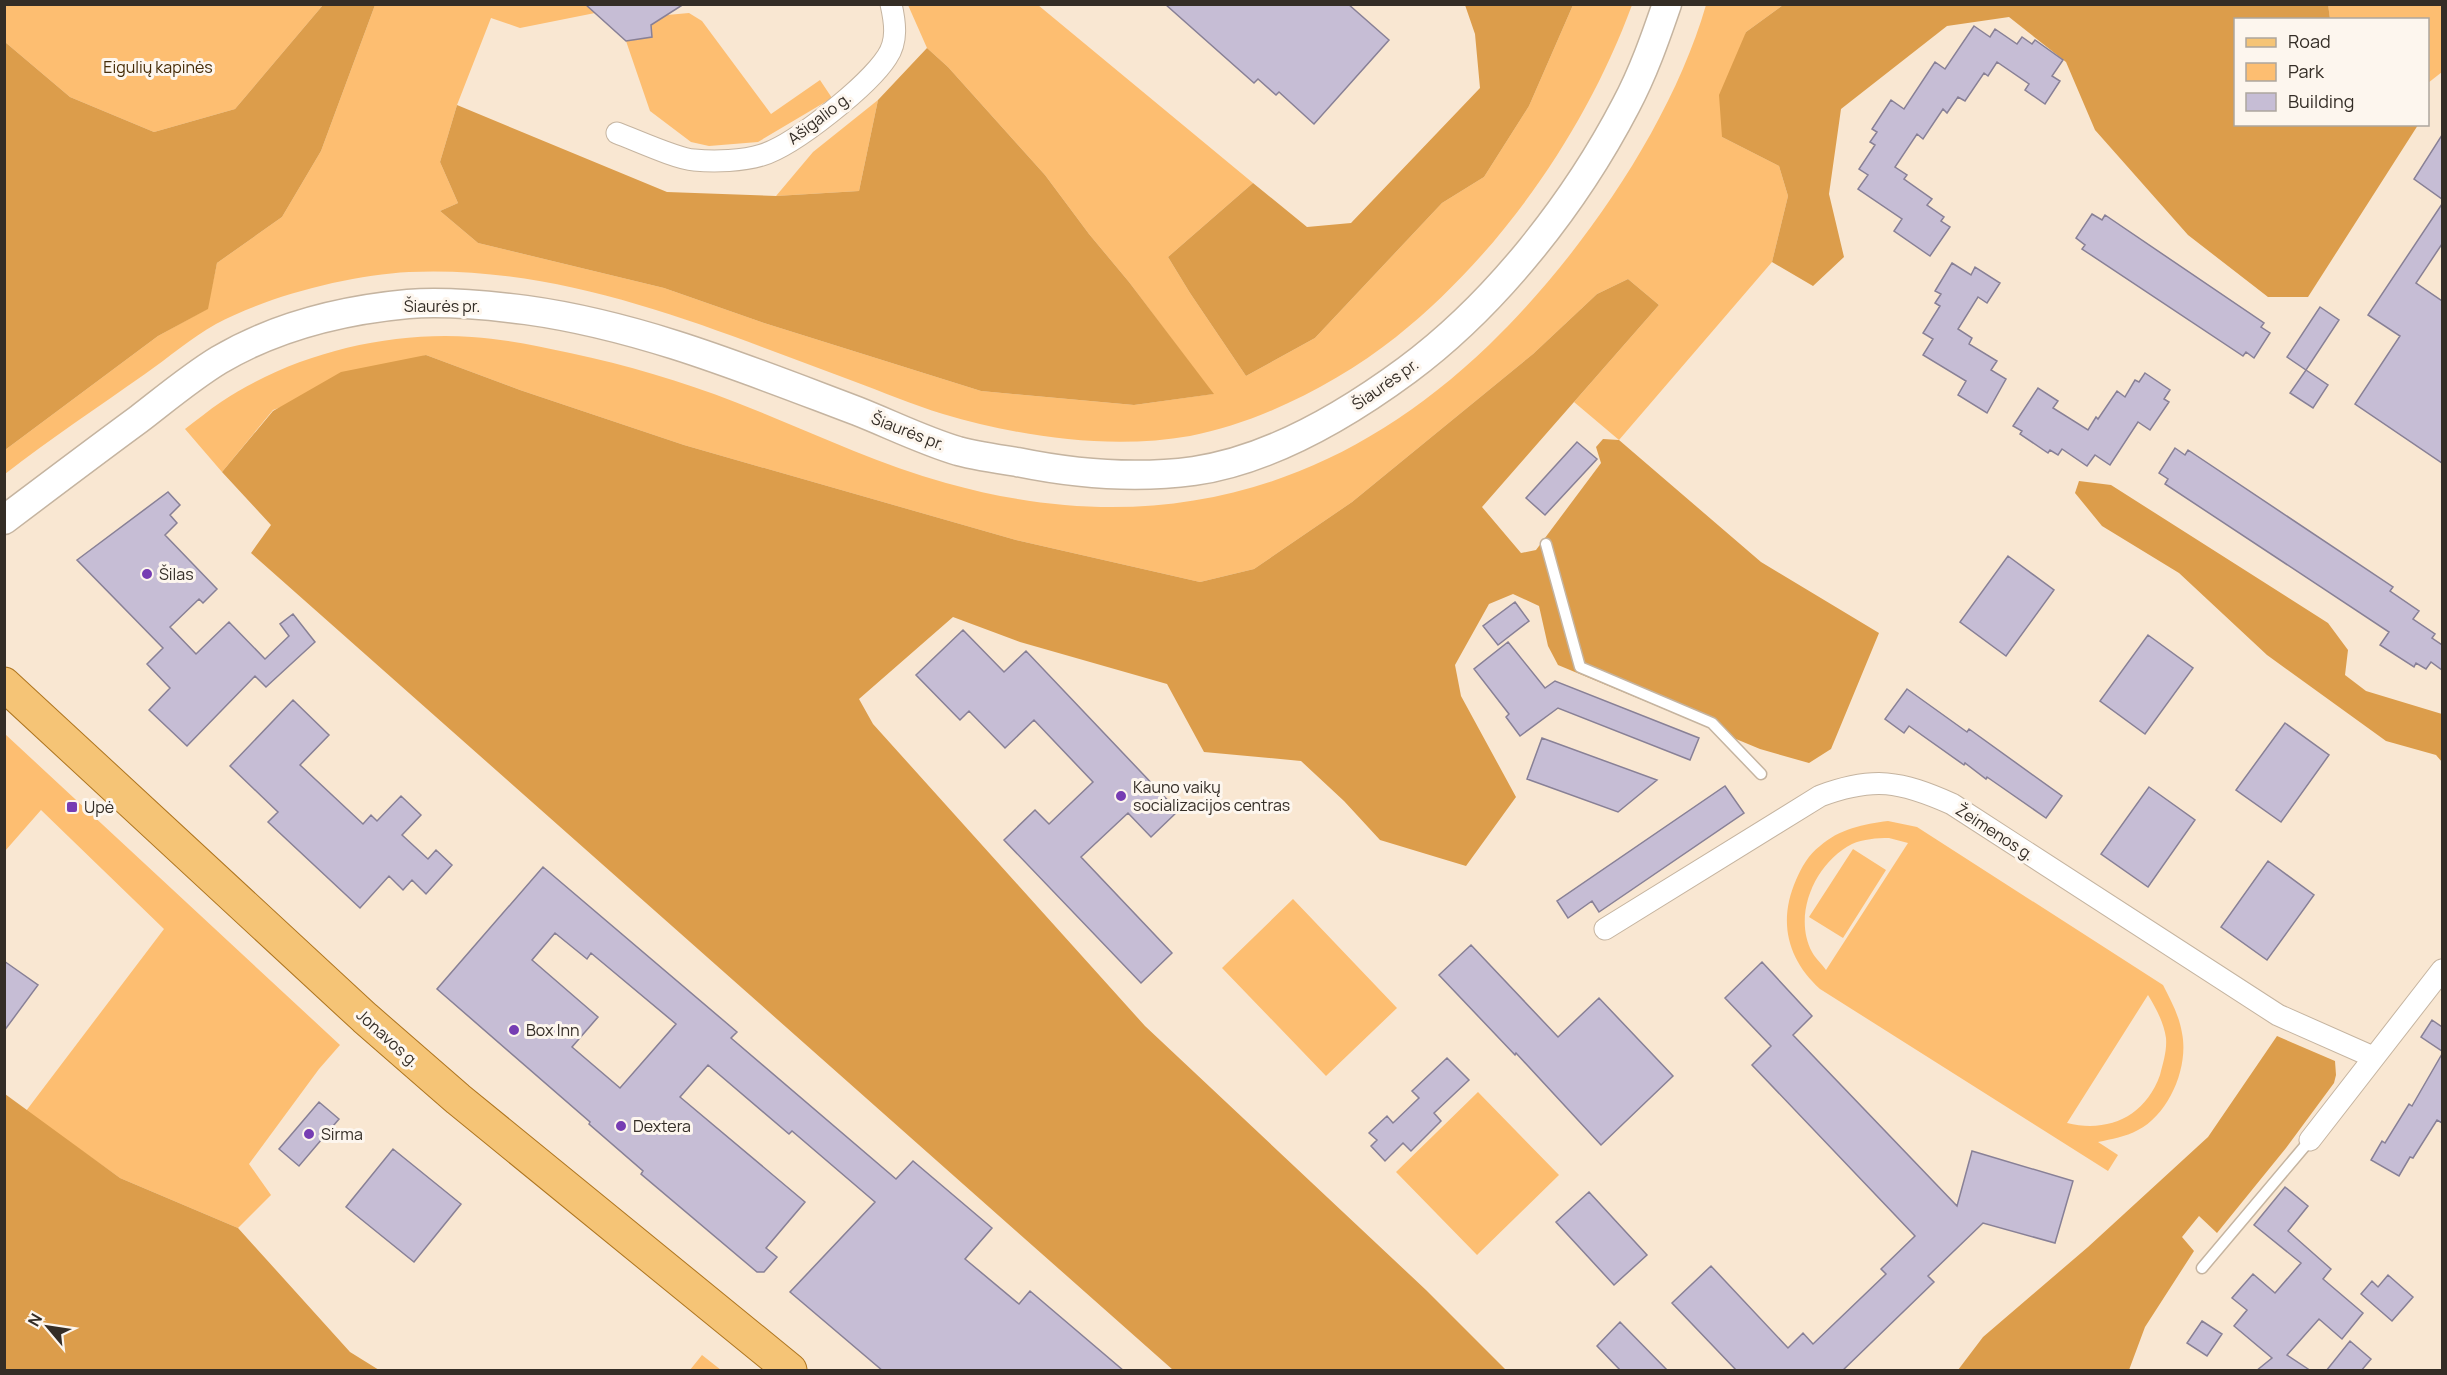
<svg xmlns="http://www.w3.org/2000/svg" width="2447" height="1375" viewBox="0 0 2447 1375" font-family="Manrope,sans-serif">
  <rect width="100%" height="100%" fill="#f9e7d2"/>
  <!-- green -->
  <path fill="#fdbe71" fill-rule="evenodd" d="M4,5H323L235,109L154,132L70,97L5,42Z
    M375,5H595V13L520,28L491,18L457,105L440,162L458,203L440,211L478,243L664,288L764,323L981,391L1134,405L1213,394L1129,282L1089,234L1045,175L948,67L927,48L908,5H1038L1253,183L1168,257L1190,293L1246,376L1315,338L1442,203L1484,177L1529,106L1573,5H1632C1586,130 1501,253 1396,337C1339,382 1262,422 1190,436C1110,450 1021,437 943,414C913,405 883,392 853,381C709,328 566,265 409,272C350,275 268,296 216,324C191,338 168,358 145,374C98,407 50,439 5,474V450L158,336L207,309L217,263L282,217L321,151Z
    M1706,5H1783L1746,32L1722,137L1779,166L1788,196L1772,262L1619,440L1574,402L1659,305L1628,279L1597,294L1533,354L1352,502L1254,569L1200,582L1016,540L684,445L520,390L426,355L273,410L222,472L185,429C197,420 209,410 221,402C293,354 387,331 472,337C505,339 537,346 570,353C627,365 681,381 735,402C805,429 874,463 946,483C1153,541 1334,494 1489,345C1579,258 1671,126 1706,5Z
    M2328,5H2442V72L2428,83V20L2330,19Z
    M689,13L702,21L771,114L820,80L832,98L758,142L709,146L691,142L650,111L626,41L652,37L651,25L667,15Z
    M878,100L859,191L776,196L813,152Z
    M5,734L340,1045L319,1069L249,1164L271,1195L238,1228L120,1178L26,1111L164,929L41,810L5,851Z
    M1888,821L1917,827L2163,985C2171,1001 2179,1015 2182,1033C2189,1067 2169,1114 2138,1130C2125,1137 2112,1139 2098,1142L2118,1155L2108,1171L1820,989C1787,959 1778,921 1796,880C1801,868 1809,854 1820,846C1839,829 1864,824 1888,821ZM1889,838L1908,843L1826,970C1822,964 1815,958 1812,952C1792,914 1816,862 1852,844C1863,839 1877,838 1889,838ZM2148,995C2156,1008 2164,1023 2166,1038C2167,1051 2163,1063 2160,1075C2145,1117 2108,1133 2067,1123Z
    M1853,849L1886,870L1843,938L1809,917Z
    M1293,899L1397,1008L1326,1076L1222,968Z
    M1478,1092L1559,1175L1477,1255L1396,1172Z
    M702,1355L721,1370H690Z"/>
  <!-- forest -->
  <path fill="#dc9d4b" d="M2328,4L2330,19L2236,20V124L2418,125L2308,297H2268L2188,235L2095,130L2066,62L2009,17L1947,26L1841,109L1829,194L1844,257L1813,286L1772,262L1788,196L1779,166L1722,137L1719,95L1746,32L1783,5Z
    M323,5H375L321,151L282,217L217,263L208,309L158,336L5,450V42L70,97L154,132L235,109Z
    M1465,5H1573L1529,106L1484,177L1442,203L1315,338L1246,376L1190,293L1168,257L1253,183L1307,227L1351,223L1480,88L1475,34Z
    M927,48L948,67L1045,175L1089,234L1129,282L1214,394L1134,405L981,391L764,323L664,288L478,243L440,211L458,203L440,162L457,105L667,192L776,196L859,191L878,100Z
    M1628,279L1659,305L1482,507L1521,553L1536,550L1601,463L1596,447L1603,439L1619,440L1761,562L1879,633L1831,749L1809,763L1760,749L1558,665L1548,646L1539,606L1513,594L1489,604L1455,665L1461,696L1516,797L1466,866L1380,840L1344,801L1301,761L1204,752L1167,684L1020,642L953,617L859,699L873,724L1145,1026L1426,1290L1506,1370H1173L251,553L271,525L222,472L273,411L341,372L426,355L520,390L684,445L1016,540L1200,582L1254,569L1352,502L1533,354L1597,294Z
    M2079,481L2111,485L2328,623L2348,650L2345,675L2366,691L2442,714V762L2436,755L2386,741L2267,655L2179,573L2102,526L2075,493Z
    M2277,1036L2335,1061L2336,1075L2334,1083L2286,1148L2217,1233L2199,1216L2182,1237L2194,1251L2145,1327L2129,1370H1958L1983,1337L2088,1247L2208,1137Z
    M5,1094L120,1178L238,1228L350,1352L379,1370H5Z"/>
  <!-- building -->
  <path fill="#c6bdd5" stroke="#888096" stroke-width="1.5" fill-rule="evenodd" d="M585,4H684L651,25L652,37L626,41Z
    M1165,4H1348L1389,40L1314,124L1279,92L1276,95L1258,79L1254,83Z
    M1974,26L1990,37L1995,29L2017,44L2022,37L2032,44L2035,40L2063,60L2052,76L2060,81L2045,104L2025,90L2029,84L1997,62L1988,76L1984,73L1965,101L1958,97L1947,113L1943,109L1923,139L1917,134L1895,167L1907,175L1904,179L1932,199L1927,205L1944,217L1941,221L1950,227L1930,256L1894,231L1902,219L1858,189L1868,175L1859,169L1875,145L1870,142L1877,132L1872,129L1891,100L1904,109L1935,62L1945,69Z
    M2442,135V199L2414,179Z
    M2442,204V244L2416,283L2442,301V463L2355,404L2400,336L2368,315Z
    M2092,214L2102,220L2105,215L2264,323L2261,327L2270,333L2254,358L2246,352L2243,356L2082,249L2085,245L2076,238Z
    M1952,263L1971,275L1975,267L2000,283L1987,303L1978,297L1958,329L1972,338L1969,344L1997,361L1991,370L2006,379L1987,413L1958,395L1966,381L1923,355L1933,339L1923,333L1940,306L1935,303L1941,294L1935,291Z
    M2320,307L2339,320L2306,370L2287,357Z
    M2306,370L2328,385L2313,408L2290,393Z
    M2145,373L2170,390L2164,399L2169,402L2150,430L2138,422L2110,465L2095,455L2087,466L2062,449L2058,455L2050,450L2048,453L2020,434L2022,431L2013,426L2038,388L2058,401L2053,408L2088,430L2096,417L2098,419L2117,391L2125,397L2135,380L2139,382Z
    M1577,442L1597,459L1545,515L1526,498Z
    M2175,448L2185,455L2188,450L2393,587L2390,591L2419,611L2413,619L2435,634L2432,638L2442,645V670L2431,662L2426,669L2416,663L2414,667L2380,645L2389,632L2165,484L2168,479L2159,473Z
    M168,492L180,505L170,515L177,523L165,535L217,589L203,603L199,599L170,627L196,654L229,622L265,659L289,636L280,624L293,614L315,642L266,687L255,676L187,746L149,710L170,688L147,664L163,648L77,560Z
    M2008,556L2054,590L2006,656L1960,622Z
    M1515,602L1529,621L1498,645L1483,626Z
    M963,630L1004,672L1026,651L1178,811L1151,837L1128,813L1081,857L1172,953L1141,983L1004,840L1035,810L1049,824L1093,782L1034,720L1005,748L969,711L960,720L916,675Z
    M2148,635L2193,668L2145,734L2100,701Z
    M1508,642L1545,688L1555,681L1699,738L1690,760L1558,708L1520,736L1506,717L1509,714L1474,669Z
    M1907,689L1967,732L1969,729L2062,796L2046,818L1987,777L1986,779L1965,763L1964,765L1909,726L1904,733L1885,719Z
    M293,700L329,735L300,765L363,824L371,815L377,821L401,796L421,815L402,835L428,859L436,850L452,865L426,894L412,880L403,890L389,876L360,908L268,822L278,812L230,766Z
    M2285,723L2329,755L2281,822L2236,790Z
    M1542,738L1657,780L1618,812L1527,779Z
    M1725,786L1744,813L1599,912L1592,901L1568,918L1557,901Z
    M2149,787L2195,820L2148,887L2101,854Z
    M2268,861L2314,895L2267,960L2221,927Z
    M543,867L737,1032L731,1038L896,1179L913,1161L992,1228L965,1259L1019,1304L1030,1291L1124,1371H883L790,1292L875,1202L792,1131L789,1134L708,1065L680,1097L805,1202L766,1248L777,1257L764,1272H757L641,1174L643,1171L589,1124L590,1122L437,989ZM555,933L587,959L591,953L676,1024L620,1088L572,1047L598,1017L532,960Z
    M1471,945L1558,1037L1599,998L1673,1076L1601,1145L1516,1053L1515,1055L1439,975Z
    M4,961L38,985L4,1031Z
    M1762,962L1812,1016L1793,1035L1957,1206L1972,1151L2073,1181L2055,1243L1983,1223L1928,1276L1934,1282L1842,1371H1737L1672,1303L1711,1266L1788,1348L1803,1333L1813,1344L1886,1274L1881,1269L1915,1236L1752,1065L1771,1046L1725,998Z
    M2432,1020L2442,1027V1051L2421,1037Z
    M2442,1054V1123L2437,1120L2413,1158L2410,1157L2399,1176L2371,1160L2382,1141L2385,1143L2409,1104L2412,1106Z
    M1447,1058L1469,1080L1434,1113L1441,1121L1411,1151L1403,1143L1385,1161L1371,1146L1377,1140L1369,1133L1387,1116L1393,1123L1419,1098L1412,1091Z
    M319,1102L339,1119L299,1166L279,1149Z
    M393,1149L461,1204L414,1262L346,1207Z
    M2285,1187L2308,1206L2288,1231L2331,1269L2323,1279L2363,1313L2342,1339L2319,1319L2287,1355L2311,1371H2256L2272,1358L2234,1326L2247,1310L2232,1298L2253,1274L2275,1293L2301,1263L2254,1225Z
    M1589,1192L1647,1255L1614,1285L1556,1222Z
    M2388,1275L2413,1297L2392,1321L2361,1294L2372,1281L2378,1287Z
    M2202,1321L2222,1334L2207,1356L2187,1343Z
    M1620,1322L1668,1371H1621L1597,1346Z
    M2350,1341L2371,1359L2361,1371H2326Z"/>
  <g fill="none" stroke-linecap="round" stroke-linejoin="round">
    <!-- service casing -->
    <g stroke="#c5b4a0" stroke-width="13">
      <path id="service" d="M1546,544L1580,667L1712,723L1761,774
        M2202,1268L2310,1140"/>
    </g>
    <!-- minor casing -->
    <g stroke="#c5b4a0" stroke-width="23">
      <path id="minor" d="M617,133C636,140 677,159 694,160C715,162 743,161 762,155C795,145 869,85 887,57C898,41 895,22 891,4
        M1605,929L1820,796C1874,776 1900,781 1952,804L2278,1015L2373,1057
        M2310,1140L2442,970"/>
    </g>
    <!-- secondary casing -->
    <g stroke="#c5b4a0" stroke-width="31">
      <path id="secondary" d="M4,520C49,486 94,452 139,419C165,399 191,377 219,360C275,327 343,310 408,304C447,301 487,305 526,310C642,326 748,370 857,411C890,424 924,441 958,451C977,456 997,459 1017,462C1075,474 1135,479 1194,471C1270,460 1346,415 1407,370C1496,304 1575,203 1626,105C1643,73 1655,39 1667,4"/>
    </g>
    <!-- primary casing -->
    <g stroke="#ae751f" stroke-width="35">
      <path id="primary" d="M4,684L365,1018L458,1099L790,1370"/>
    </g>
    <!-- service -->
    <use href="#service" stroke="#fff" stroke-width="10"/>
    <!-- minor -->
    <use href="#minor" stroke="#fff" stroke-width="21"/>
    <!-- secondary -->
    <use href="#secondary" stroke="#fff" stroke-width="28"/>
    <!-- primary -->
    <use href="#primary" stroke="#f5c476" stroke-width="33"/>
  </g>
  <!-- markers -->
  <g fill="#763db3" stroke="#fdf6ee" stroke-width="2">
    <circle cx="147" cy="574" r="6"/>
    <circle cx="1121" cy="796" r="6"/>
    <rect x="66" y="801" width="12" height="12" rx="3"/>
    <circle cx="514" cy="1030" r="6"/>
    <circle cx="621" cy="1126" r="6"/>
    <circle cx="309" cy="1134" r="6"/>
  </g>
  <g text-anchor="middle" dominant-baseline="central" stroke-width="6" stroke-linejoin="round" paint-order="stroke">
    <!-- park labels -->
    <g font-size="16" fill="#452c08" stroke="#fdf6ee">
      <text x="158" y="67">Eigulių kapinės</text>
    </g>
    <!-- street labels -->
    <g font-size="16" fill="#342d26" stroke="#fdf6ee">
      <text transform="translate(819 118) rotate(-37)">Ašigalio g.</text>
      <text x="442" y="306">Šiaurės pr.</text>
      <text transform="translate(1385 384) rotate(-35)">Šiaurės pr.</text>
      <text transform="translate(908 431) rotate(21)">Šiaurės pr.</text>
      <text transform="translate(1995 832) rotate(33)">Žeimenos g.</text>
      <text transform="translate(388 1038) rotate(42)">Jonavos g.</text>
    </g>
    <!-- poi labels -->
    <g font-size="16" fill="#342d26" stroke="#fdf6ee" text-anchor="start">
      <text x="159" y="574">Šilas</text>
      <text x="1133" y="787">Kauno vaikų<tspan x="1133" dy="18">socializacijos centras</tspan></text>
      <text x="84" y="807">Upė</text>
      <text x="526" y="1030">Box Inn</text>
      <text x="633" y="1126">Dextera</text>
      <text x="321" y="1134">Sirma</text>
    </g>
  </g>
  <!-- border -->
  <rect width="2447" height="1375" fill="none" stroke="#342d26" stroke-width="12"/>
  <!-- legend -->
  <rect x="2234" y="18" width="195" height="108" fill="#fdf6ee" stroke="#ada69e" stroke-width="1.5"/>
  <rect x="2246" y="38" width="30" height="9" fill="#f5c476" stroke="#ada69e" stroke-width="1.5"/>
  <text x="2288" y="48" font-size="18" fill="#342d26">Road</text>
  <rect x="2246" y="63" width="30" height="18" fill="#fdbe71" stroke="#ada69e" stroke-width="1.5"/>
  <text x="2288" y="78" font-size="18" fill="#342d26">Park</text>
  <rect x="2246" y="93" width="30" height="18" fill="#c6bdd5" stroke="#ada69e" stroke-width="1.5"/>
  <text x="2288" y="108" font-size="18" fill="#342d26">Building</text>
  <!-- north arrow -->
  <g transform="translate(48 1327) rotate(299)" stroke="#fdf6ee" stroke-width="4.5" paint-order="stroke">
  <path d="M0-4.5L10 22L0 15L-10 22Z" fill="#342d26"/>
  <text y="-9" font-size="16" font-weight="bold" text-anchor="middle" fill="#342d26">N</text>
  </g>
</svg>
